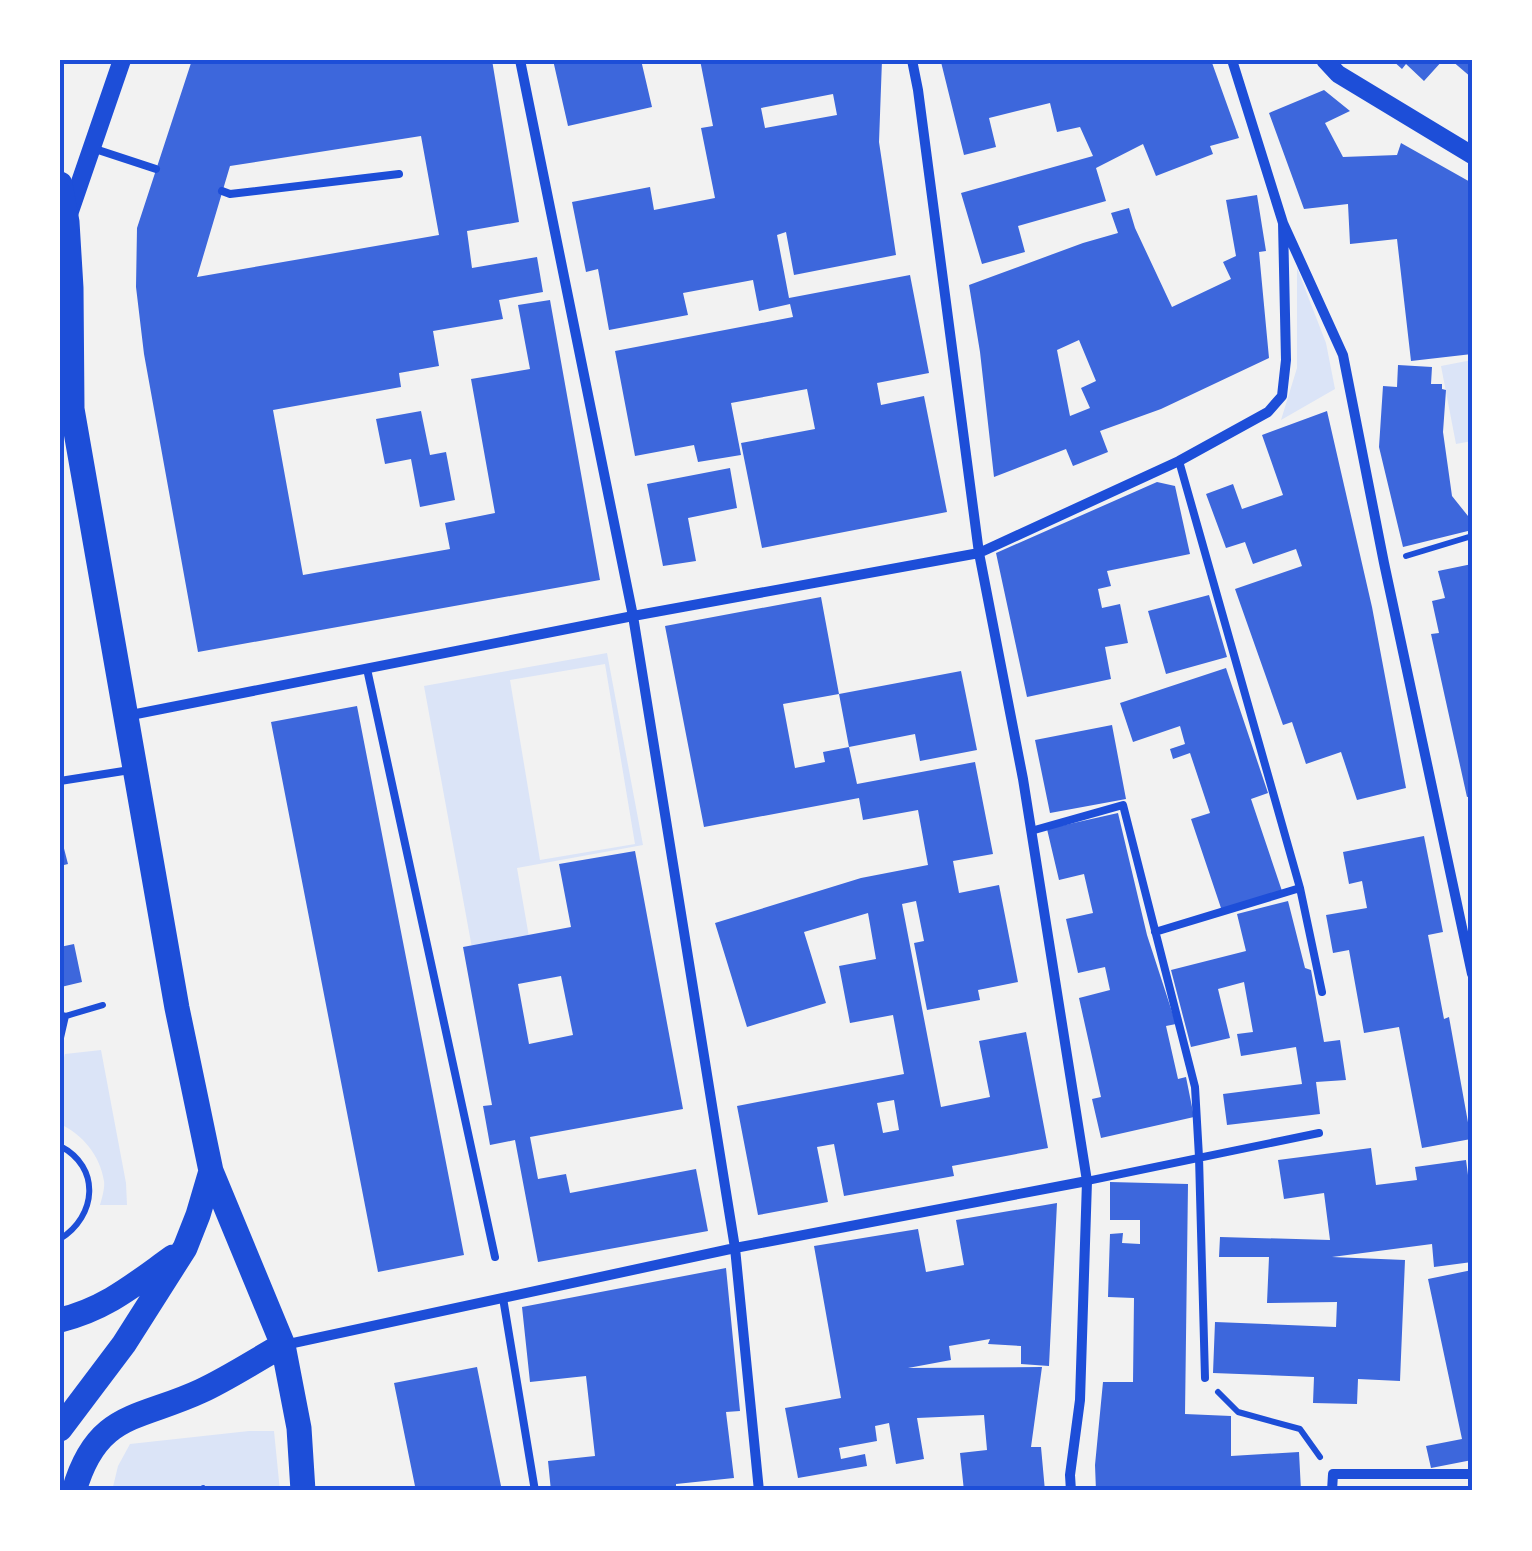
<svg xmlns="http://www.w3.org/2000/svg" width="1532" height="1551" viewBox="0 0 1532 1551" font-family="'DM Sans',sans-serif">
  <rect width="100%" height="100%" fill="#f2f2f2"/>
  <!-- green -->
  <path fill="#dbe4f7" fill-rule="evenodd" d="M1297,268L1326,343L1335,389L1281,420L1297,368Z
    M1472,360V441L1456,444L1441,366Z
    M607,653L643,845L517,868L529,937L472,948L424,686ZM605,664L635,844L540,860L510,680Z
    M101,1050L126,1183L127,1205H100C102,1198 105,1188 104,1181C100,1155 82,1134 60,1124V1072L65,1054Z
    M249,1431H274L280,1491H112L118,1466L130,1444Z"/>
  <!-- building -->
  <path fill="#3d67dc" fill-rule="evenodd" d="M192,60H492L519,222L467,231L472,268L537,257L543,292L499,300L503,319L433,331L439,366L399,373L401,387L273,410L303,575L450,549L445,523L495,513L471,379L530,369L518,305L550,300L600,580L198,652L144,354L136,287L137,228ZM421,136L439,235L197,277L230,166Z
    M553,60H641L652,107L568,126Z
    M700,60H882L879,142L896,255L794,275L786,232L777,235L789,298L910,275L929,373L877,383L881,405L924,396L947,512L762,548L741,443L815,429L807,389L731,403L741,455L698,462L694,445L635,456L615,351L793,317L790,304L759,311L753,280L683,293L688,315L609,330L598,269L586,272L572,202L650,187L654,210L715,198L701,128L713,126ZM833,94L837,115L765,128L761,108Z
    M951,60H1211L1239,138L1210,146L1213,154L1156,176L1143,144L1096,168L1106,201L1018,226L1025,252L982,264L961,193L1093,156L1080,127L1057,132L1050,103L989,118L996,147L964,155L941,62Z
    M1392,60H1443L1424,81L1406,64L1402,69Z
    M1451,60H1472V78Z
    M1324,90L1350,111L1325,123L1343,157L1397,155L1401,143L1472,183V354L1411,361L1397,239L1350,244L1348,204L1304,209L1269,113Z
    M1257,195L1266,251L1259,252L1269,358L1161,409L1100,431L1108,452L1073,466L1066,449L994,477L980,352L969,285L1083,243L1118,233L1111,213L1129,208L1135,228L1172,307L1231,279L1223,262L1236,256L1226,200ZM1079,340L1096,381L1081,388L1090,408L1070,416L1057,350Z
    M1398,365L1432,367L1431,384H1442V389L1446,390L1443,432L1452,496L1472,521V530L1403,547L1379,447L1383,386L1397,387Z
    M421,411L430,455L446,452L455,500L420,507L411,459L385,464L376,419Z
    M1327,411L1372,607L1406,788L1357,800L1341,752L1306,764L1292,722L1283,725L1235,589L1302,566L1296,549L1253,564L1245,542L1226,548L1206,494L1233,484L1242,509L1283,495L1262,435Z
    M730,468L737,508L688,518L696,561L663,566L647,484Z
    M1157,482L1175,486L1190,554L1107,571L1111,586L1098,589L1102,608L1120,604L1128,643L1105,647L1111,679L1027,697L996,553Z
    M1472,564V796L1467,797L1431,634L1439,633L1432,601L1445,598L1438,571Z
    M1209,595L1227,657L1166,674L1148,611Z
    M821,597L839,694L783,704L795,768L825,762L823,752L849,747L857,784L975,762L993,854L953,861L959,893L999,885L1018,982L978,990L980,1000L927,1010L914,943L924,941L916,901L902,904L941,1107L990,1097L979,1041L1026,1032L1048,1148L952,1166L954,1176L844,1196L834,1144L817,1147L828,1202L758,1215L737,1106L904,1074L893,1015L850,1023L839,966L876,959L868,913L804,932L826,1003L747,1027L715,923L861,878L928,865L918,810L863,820L859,798L704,827L665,626ZM894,1100L899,1130L883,1133L877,1103Z
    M1226,668L1268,793L1251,799L1282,891L1222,911L1191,819L1210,813L1190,753L1173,759L1170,749L1185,744L1180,726L1133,742L1120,703Z
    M961,671L977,750L920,761L915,734L849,747L839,694Z
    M357,706L464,1255L378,1272L271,722Z
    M1112,725L1126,799L1050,813L1035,740Z
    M1118,813L1147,935L1176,1024L1166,1026L1178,1079L1186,1077L1194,1117L1101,1138L1092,1099L1101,1097L1079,998L1110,990L1105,967L1078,973L1066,919L1093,913L1084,874L1059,880L1047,829Z
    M60,833L68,864L60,866Z
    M1424,836L1443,932L1428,935L1444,1019L1449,1017L1471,1139L1422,1148L1399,1027L1364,1033L1349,950L1333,953L1326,915L1367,908L1362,881L1349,884L1343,852Z
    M635,851L683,1109L530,1137L538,1179L566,1174L570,1193L696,1169L708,1231L538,1262L515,1140L490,1145L483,1106L492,1105L463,947L571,927L559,864ZM561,976L573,1035L529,1044L518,984Z
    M1288,901L1305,968L1311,970L1324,1042L1340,1040L1346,1080L1316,1082L1320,1114L1227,1125L1223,1094L1302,1084L1296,1047L1241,1056L1237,1034L1253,1032L1244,982L1218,989L1230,1038L1191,1047L1171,970L1246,951L1237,914Z
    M74,944L82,982L61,987L60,947Z
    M1371,1148L1376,1185L1417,1180L1415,1167L1466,1160L1472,1205V1262L1434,1267L1432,1244L1332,1257L1405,1260L1400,1381L1358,1379L1357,1404L1313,1403L1314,1377L1213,1373L1215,1322L1336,1327L1337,1302L1267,1303L1269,1257H1219L1220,1237L1330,1240L1324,1193L1284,1199L1278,1160Z
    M1110,1182L1188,1184L1185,1414L1231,1416V1456L1299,1452L1301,1491H1096L1095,1465L1103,1382H1133L1134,1298L1108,1297L1110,1234L1123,1233L1122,1243L1140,1244V1220H1110Z
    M1057,1203L1049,1366L1021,1364V1346L988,1344L990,1339L949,1346L951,1360L908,1368L1042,1367L1031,1447H1041L1045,1491H964L960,1453L987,1450L984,1415L917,1418L924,1459L896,1464L889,1423L875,1426L877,1441L839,1448L841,1459L865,1454L867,1466L798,1478L785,1408L841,1398L814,1246L918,1229L926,1272L964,1265L956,1220Z
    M726,1268L740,1411L726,1412L734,1478L676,1484V1491H636V1488L614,1491H551L548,1461L595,1456L586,1376L530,1382L522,1307Z
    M1472,1270V1460L1431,1468L1426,1446L1462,1439L1428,1279Z
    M477,1367L502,1491H416L394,1383Z"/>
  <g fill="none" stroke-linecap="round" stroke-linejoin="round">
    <!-- path -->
    <path stroke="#1d4ed8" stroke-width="6" d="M1406,556L1472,536
      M60,1014L66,1016L103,1005
      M60,1042L66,1016
      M60,1146C101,1167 97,1216 60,1239
      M1218,1392L1238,1412L1300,1429L1320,1457
      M203,1488L204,1491"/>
    <!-- service -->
    <path stroke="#1d4ed8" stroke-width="8" d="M92,148L156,169
      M222,191L230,194L399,174
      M1179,461L1300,888L1322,992
      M367,669L495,1257
      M60,781L130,770
      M1031,831L1123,805L1195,1087L1199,1157L1205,1378
      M1155,932L1300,888
      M1087,1181L1319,1133
      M503,1298L535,1491"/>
    <!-- minor -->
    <path stroke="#1d4ed8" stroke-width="10" d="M520,60L633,616L735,1248L759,1491
      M912,60L918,90L979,553L1023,779L1087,1181L1080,1400L1070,1475L1071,1491
      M1232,60L1283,223L1343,355L1384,563L1472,974
      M126,716L633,616L979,553L1179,461L1268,412L1282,396L1286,360L1283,223
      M284,1345L735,1248L1087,1181
      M1332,1491L1333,1474H1472"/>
    <!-- tertiary -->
    <path stroke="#1d4ed8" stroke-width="18" d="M1325,60L1338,74L1472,155
      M68,217L122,60"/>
    <!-- primary -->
    <path stroke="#1d4ed8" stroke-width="25" d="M60,184L67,222L71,288L72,409L177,1008L211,1171L283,1345L299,1428L303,1491
      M60,1320C106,1309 135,1284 173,1257
      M60,1429L124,1344L185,1248L198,1215L211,1171
      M74,1491C97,1411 139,1420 201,1391C229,1378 256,1360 283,1345"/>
  </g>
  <!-- border -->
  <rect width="1532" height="1551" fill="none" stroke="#ffffff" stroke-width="125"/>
  <rect x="62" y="62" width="1408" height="1426" fill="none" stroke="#1d4ed8" stroke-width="4"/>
</svg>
